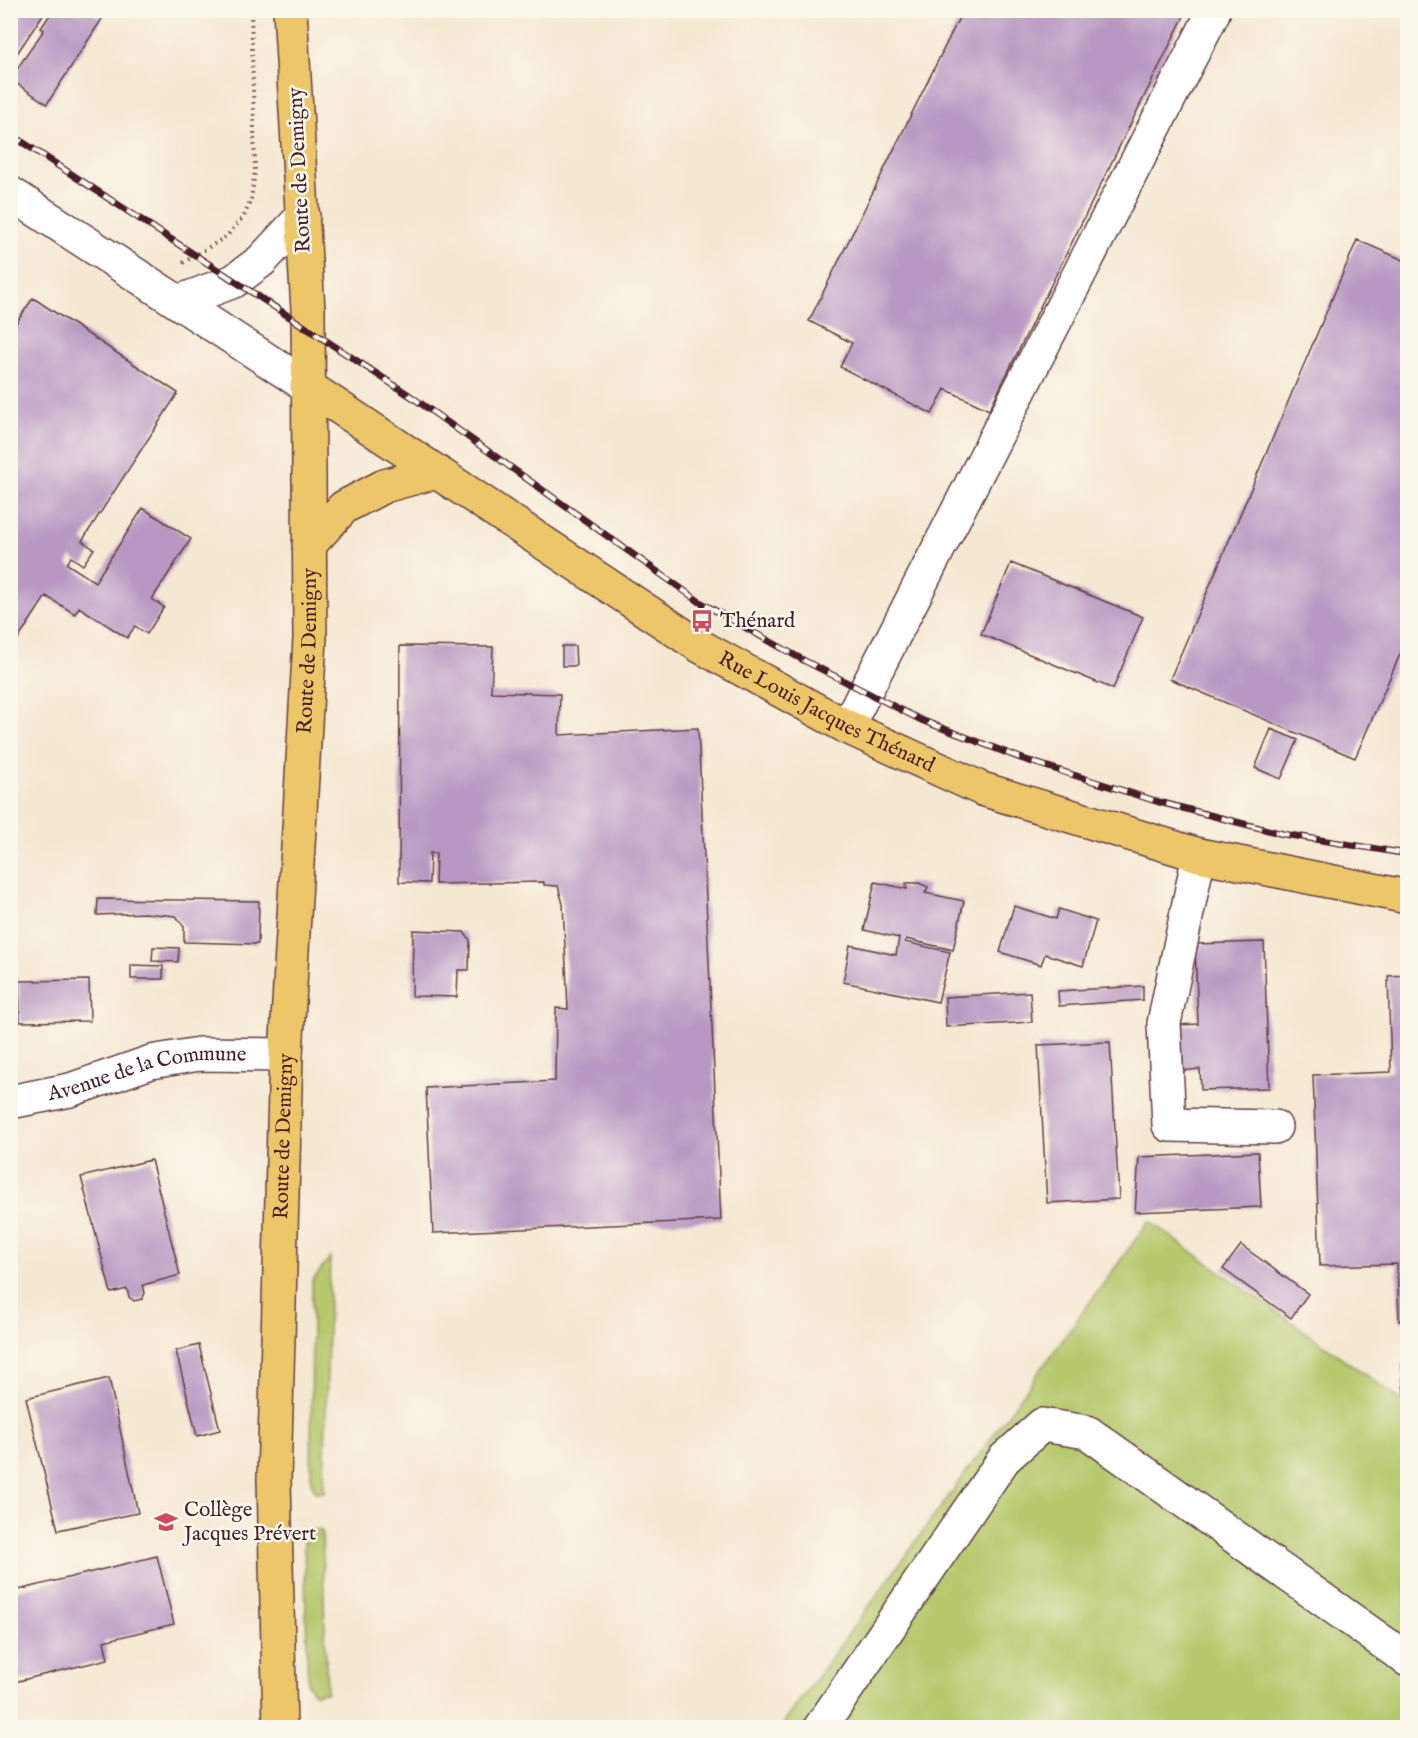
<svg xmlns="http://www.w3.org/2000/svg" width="1418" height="1738" viewBox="0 0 1418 1738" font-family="'IM FELL English',serif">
  <rect width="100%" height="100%" fill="#fbf7ec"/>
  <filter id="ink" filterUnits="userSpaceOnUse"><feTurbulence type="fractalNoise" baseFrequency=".0167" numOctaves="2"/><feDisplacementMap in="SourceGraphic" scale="12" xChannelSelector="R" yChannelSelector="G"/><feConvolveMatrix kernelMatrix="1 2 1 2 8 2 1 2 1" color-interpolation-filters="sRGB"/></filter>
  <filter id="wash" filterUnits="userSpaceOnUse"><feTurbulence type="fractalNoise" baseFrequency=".008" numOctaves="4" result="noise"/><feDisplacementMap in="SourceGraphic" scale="24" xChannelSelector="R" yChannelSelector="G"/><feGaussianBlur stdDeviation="1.35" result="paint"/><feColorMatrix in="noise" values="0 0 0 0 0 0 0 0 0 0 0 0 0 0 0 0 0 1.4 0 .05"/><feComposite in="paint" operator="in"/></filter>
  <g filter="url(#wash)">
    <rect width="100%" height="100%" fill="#f5e8d2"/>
    <!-- green -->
    <path fill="#b6c96d" stroke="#80744c" stroke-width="1.5" d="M1149,1221L1407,1404V1727L780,1728Z
      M330,1258L324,1492H316L311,1483L312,1281Z
      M307,1529L322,1531L327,1692L314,1693L308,1685L304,1540Z"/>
    <g id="blocks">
      <!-- building -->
      <path fill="#b898c2" d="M10,10H46L10,64Z
        M53,10H89L102,19L47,104L10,79L44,30L41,28Z
        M963,10H1187L989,410L945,389L932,414L840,367L852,343L809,321Z
        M1357,240L1408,262V636L1355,758L1170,679Z
        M33,298L178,393L82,541L94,549L83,565L71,557L67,564L95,582L143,508L191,539L152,599L164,607L147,634L135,626L127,638L79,607L75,614L46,596L18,639L10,634V332Z
        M1011,563L1143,617L1113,689L981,634Z
        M400,646L493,647L491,692L560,694L559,735L698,728L721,1220L433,1233L426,1088L555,1081L556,1008L568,1009L563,904L558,886L544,885V882L435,884L436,853H430L429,883L399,882Z
        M562,646H575L576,666H562Z
        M1271,729L1298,740L1281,779L1255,768Z
        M875,882L907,889L906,883H919L928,887L925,893L964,901L953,950L906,939L905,942L950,952L938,1002L843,982L850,945L896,955L899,938L864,930Z
        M98,899L259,901L258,944L184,942V927L176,916L145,913L97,915Z
        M1014,906L1056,919L1059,909L1096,921L1083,966L1045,954L1041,965L1000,952Z
        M413,930L464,932L470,940L469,970H458L457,997L412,996Z
        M1264,942L1269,1088L1201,1090L1200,1069L1180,1071L1178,1025L1198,1024L1195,944Z
        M153,947L179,948L178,962L152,961Z
        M131,965L163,966V979H131Z
        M1408,975V1321H1399L1397,1264L1320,1266L1313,1075L1391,1072L1388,976Z
        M89,980L90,1021L20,1022L19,981Z
        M1143,986V1000L1059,1006L1058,991Z
        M1030,992L1032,1022L946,1027L945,997Z
        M1110,1042L1119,1199L1047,1203L1038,1045Z
        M1258,1152L1261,1207L1135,1212L1139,1157Z
        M151,1160L180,1275L143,1285L145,1293L142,1299L134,1301L129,1297L127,1289L111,1293L81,1177Z
        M1241,1245L1308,1294L1291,1318L1223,1269Z
        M199,1345L220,1430L197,1436L176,1351Z
        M1402,1364H1408V1395H1404Z
        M109,1378L138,1513L58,1530L26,1398Z
        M157,1556L174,1624L104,1641L108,1659L14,1682L10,1668V1592Z"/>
    </g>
  </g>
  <g filter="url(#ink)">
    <use href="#blocks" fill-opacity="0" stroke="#643d44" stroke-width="1.5"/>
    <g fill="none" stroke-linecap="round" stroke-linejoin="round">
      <!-- minor casing -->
      <g stroke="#643d44" stroke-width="36">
        <g id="minor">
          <path d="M10,193L307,386"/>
          <path d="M178,302L234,281L261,261L303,216"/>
          <path d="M847,727L1213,13"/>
          <path d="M1199,855L1164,1023L1169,1125L1275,1127"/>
          <path id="s1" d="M10,1102L70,1090L151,1062L199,1054L286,1055"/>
          <path d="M820,1728L1004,1459L1042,1425L1087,1432L1408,1660"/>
        </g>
      </g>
      <!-- major casing -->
      <g stroke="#643d44" stroke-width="36">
        <g id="major">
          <path id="s2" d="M307,386L698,645L847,727L982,789L1199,855L1408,897"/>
          <path d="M309,545L344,507L384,486L435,472"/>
          <path id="s3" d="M280,1728L274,1480L286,1055L310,638L308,310L290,10"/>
        </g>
      </g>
      <!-- path -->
      <path stroke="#643d44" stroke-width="4" stroke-dasharray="1.5 4.5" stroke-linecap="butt" d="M183,263L227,236L244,216L251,200L255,170L251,10"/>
      <!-- minor -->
      <use href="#minor" stroke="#fff" stroke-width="33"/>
      <!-- major -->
      <use href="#major" stroke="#ecc669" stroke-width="33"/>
      <!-- rail casing -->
      <g stroke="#4a1f2b" stroke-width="7">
        <path id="rail" d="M10,134L409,395L700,602L805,661L921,720L1023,759L1159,802L1283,834L1408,854"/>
      </g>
      <!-- rail -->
      <use href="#rail" stroke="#fbf7ec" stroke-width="4.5" stroke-dasharray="14" stroke-linecap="butt"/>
    </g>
  </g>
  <!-- icons -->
  <defs>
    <g id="bus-bare" transform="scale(1.8)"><path d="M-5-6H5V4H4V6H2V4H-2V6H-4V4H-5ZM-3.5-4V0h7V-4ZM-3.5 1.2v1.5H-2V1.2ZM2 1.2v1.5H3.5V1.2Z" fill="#d1495b" stroke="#fbf7ec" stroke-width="2.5" paint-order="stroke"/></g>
    <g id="school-bare" transform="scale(1.8)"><path d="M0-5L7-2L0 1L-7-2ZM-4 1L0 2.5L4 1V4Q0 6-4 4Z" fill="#d1495b" stroke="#fbf7ec" stroke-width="2.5" paint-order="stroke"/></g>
  </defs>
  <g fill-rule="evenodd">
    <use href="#bus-bare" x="702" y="621"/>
    <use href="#school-bare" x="166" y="1522"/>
  </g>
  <g text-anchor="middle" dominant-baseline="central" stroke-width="5" stroke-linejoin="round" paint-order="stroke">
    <!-- street labels -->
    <g font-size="21" fill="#4a1f2b" stroke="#fbf7ec">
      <text transform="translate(300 170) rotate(-93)">Route de Demigny</text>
      <text stroke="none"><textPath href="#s3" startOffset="1078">Route de Demigny</textPath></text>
      <text stroke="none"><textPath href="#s2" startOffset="614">Rue Louis Jacques Thénard</textPath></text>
      <text stroke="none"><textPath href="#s1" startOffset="141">Avenue de la Commune</textPath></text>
      <text stroke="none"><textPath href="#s3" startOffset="592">Route de Demigny</textPath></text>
    </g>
    <!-- poi labels -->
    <g font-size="21" fill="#4a1f2b" stroke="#fbf7ec" text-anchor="start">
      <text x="720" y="621">Thénard</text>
      <text x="184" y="1510">Collège<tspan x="184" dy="24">Jacques Prévert</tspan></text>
    </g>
  </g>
  <!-- margin -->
  <rect width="1418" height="1738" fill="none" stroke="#fbf7ec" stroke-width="36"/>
</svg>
